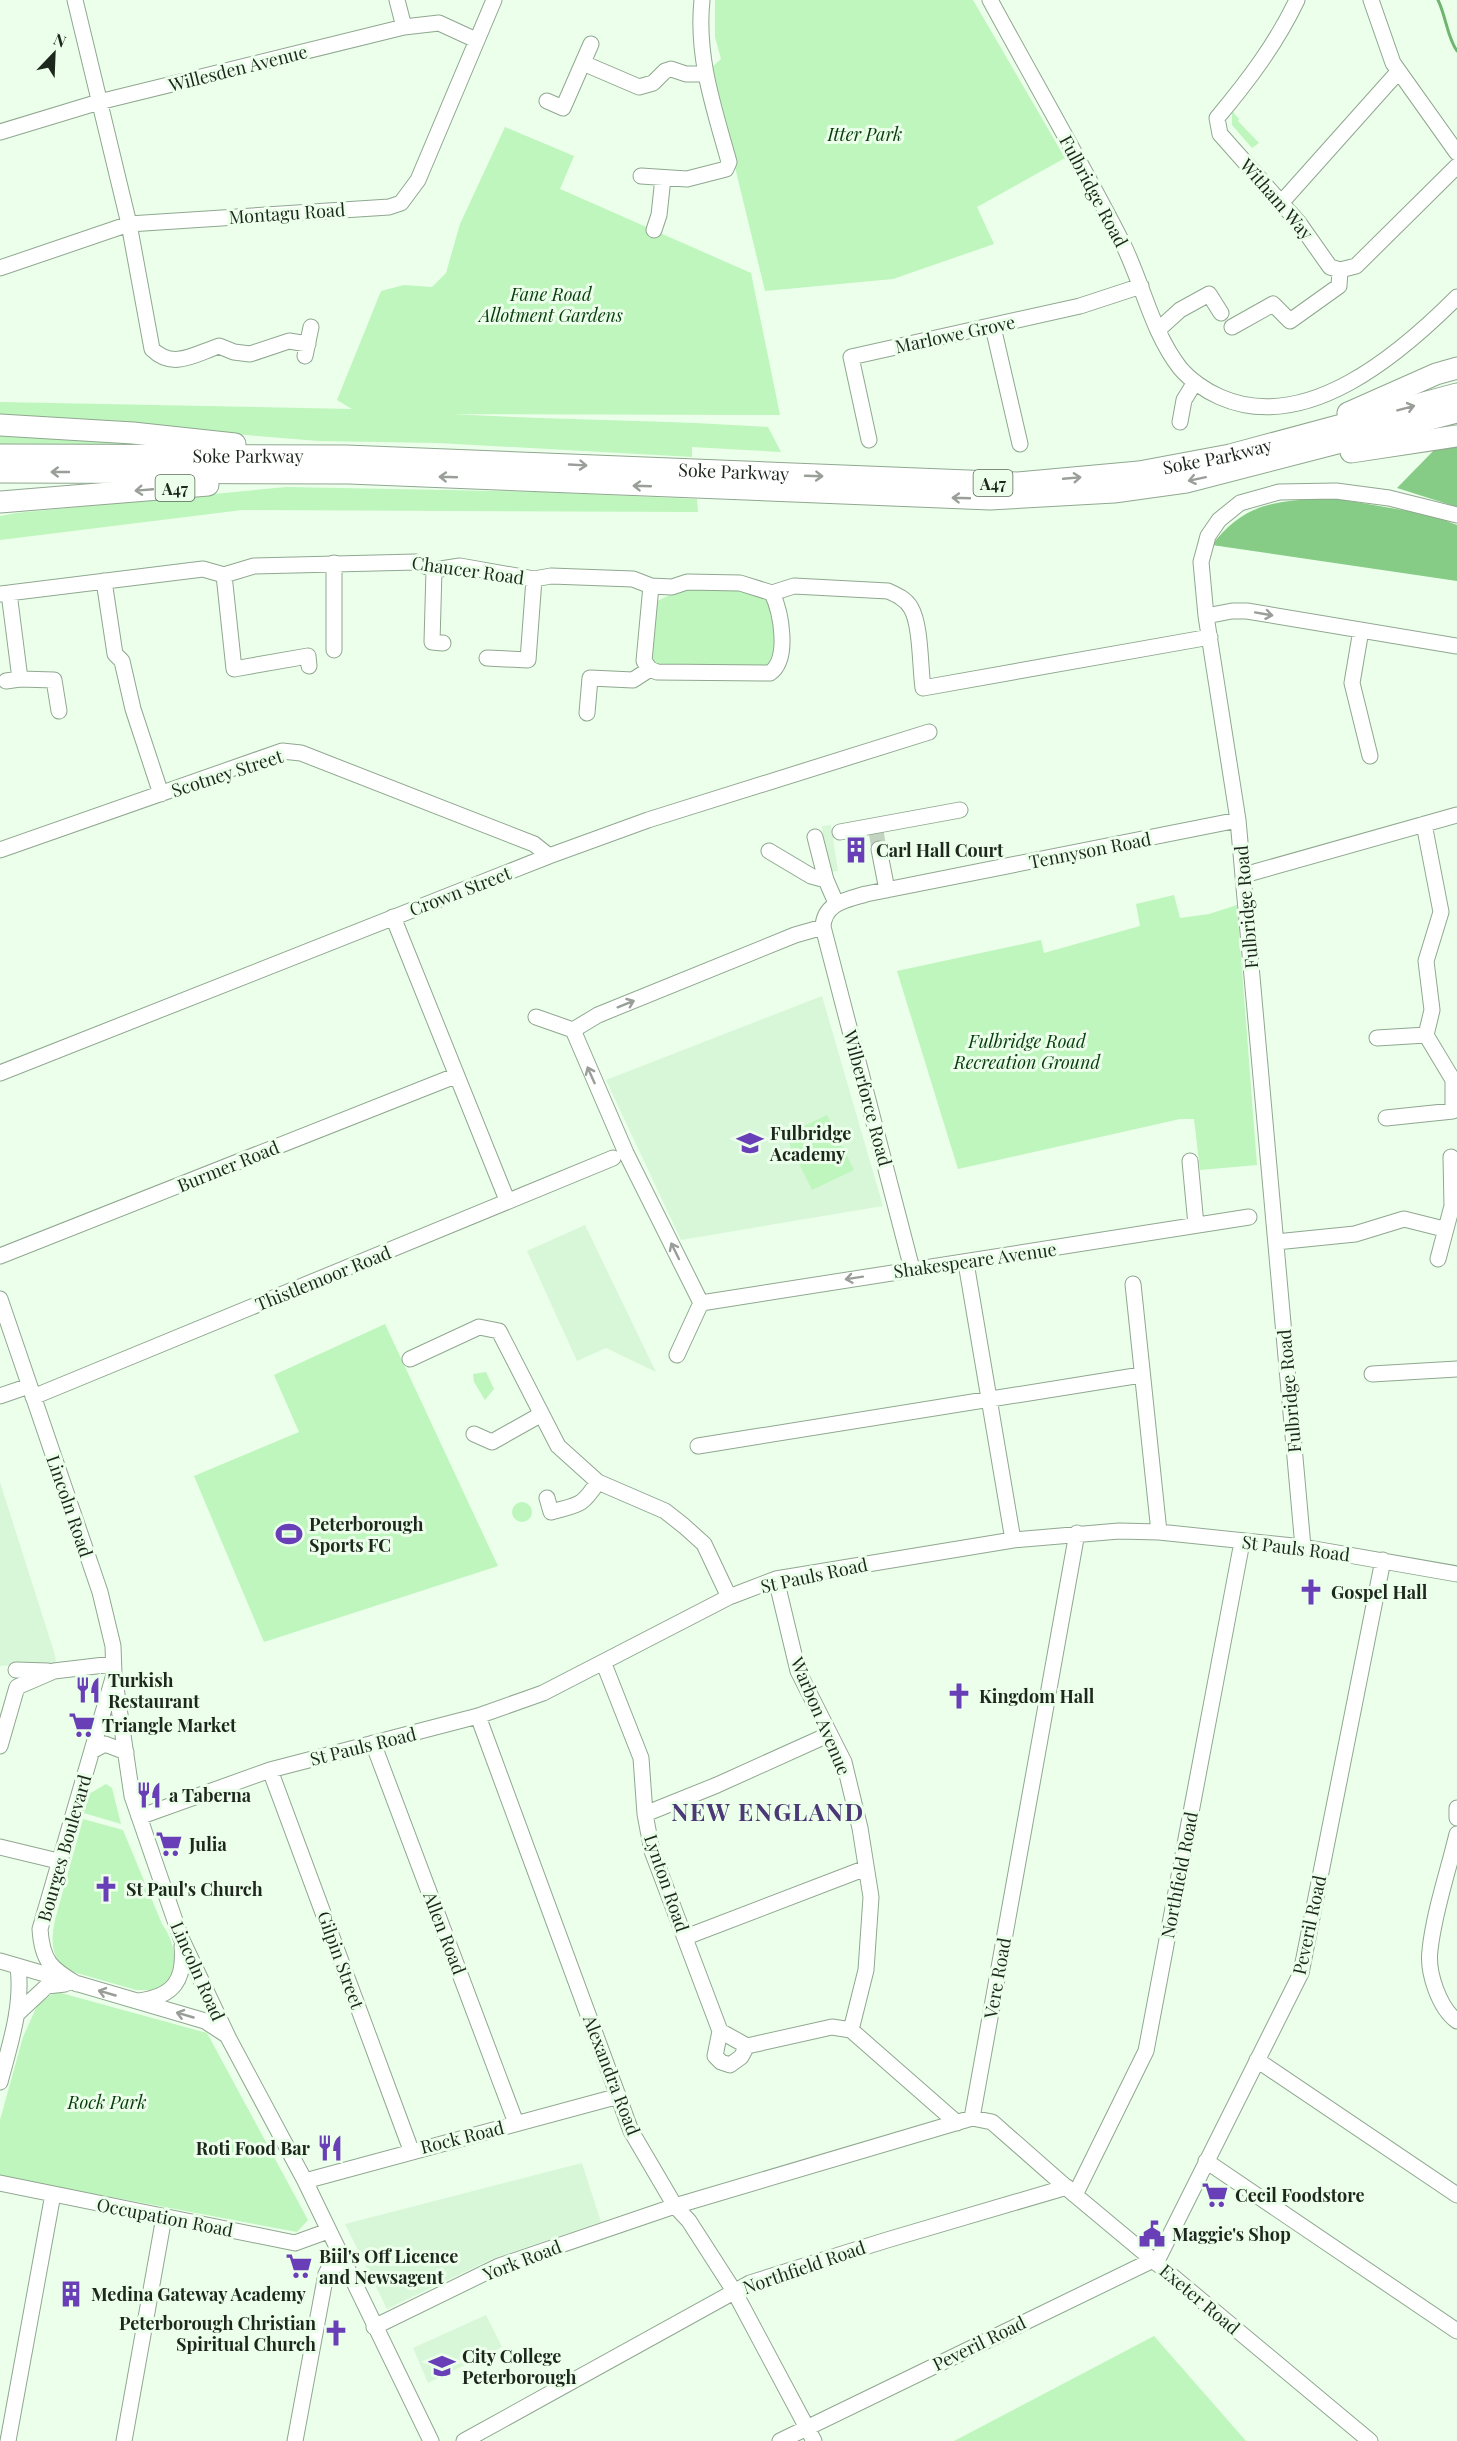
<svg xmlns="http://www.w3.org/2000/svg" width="1457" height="2441" viewBox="0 0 1457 2441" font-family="'Playfair Display',serif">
  <rect width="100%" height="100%" fill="#ebffea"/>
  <!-- built -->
  <path fill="#d8f7d8" d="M831,825L838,871L829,872L822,826Z
    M822,996L883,1206L681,1240L606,1080Z
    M585,1225L656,1372L606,1348L577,1361L527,1251Z
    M0,1482L55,1655L56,1663L0,1666Z
    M582,2163L601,2222L492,2259L387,2309L345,2224Z
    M486,2315L502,2347L428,2383L413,2348Z"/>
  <!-- green -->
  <path fill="#bef6bd" d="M715,0H973L1065,158L977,207L994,244L893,279L765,291L711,68L721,59L715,37Z
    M1232,111L1239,119L1238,121L1259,143L1252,148L1232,125Z
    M505,127L574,156L560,189L751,273L780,415L452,414C557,420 663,420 768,427L781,452L692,447V457L438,443L319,441L0,415V402L352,409L337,400L381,291L404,285L432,287L446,273L460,224Z
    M0,430L176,445L0,448Z
    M286,487L543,492L697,499L698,512L242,510L0,540V516L16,513Z
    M687,587C717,587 749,583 773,604L776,659L770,668L662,666L651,661L653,603Z
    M1174,895L1180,918L1209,914L1237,905L1257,1165L1200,1170L1194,1119H1180L958,1169L897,971L1041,940L1044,953L1140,926L1136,904Z
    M827,1115L854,1170L812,1190L785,1135Z
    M385,1324L498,1566L264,1642L194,1476L299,1432L274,1375Z
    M486,1372L494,1389L485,1400L474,1382L473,1374Z
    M512 1512a10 10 0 1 1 20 0a10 10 0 1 1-20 0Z
    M106,1784L112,1788L121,1824L84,1813L89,1794Z
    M83,1819L123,1830L162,1924C174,1941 175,1954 174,1974L157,1990H136L63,1969C51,1952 51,1941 55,1920Z
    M54,1993H61L207,2033L308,2220L297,2232L0,2176V2120L23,2037L38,2004Z
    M1154,2336L1246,2441H954Z"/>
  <!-- forest -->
  <path fill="#86cc86" d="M1457,441V507L1397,488L1442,442Z
    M1333,498L1431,515L1457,525V581L1212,545C1246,500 1281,501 1333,498Z"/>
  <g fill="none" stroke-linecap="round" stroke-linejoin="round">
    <!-- stream -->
    <path stroke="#6fb570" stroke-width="3" d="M1438,0C1446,16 1447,37 1457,51"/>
    <!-- minor-tunnel -->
    <path stroke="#c2d4c1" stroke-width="15" stroke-dasharray="15 8" stroke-linecap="butt" d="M876,831L879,849"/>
    <!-- minor casing -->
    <g stroke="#90a790" stroke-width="17">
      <path id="minor" d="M75,0L129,224L152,349C173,370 195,354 219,346L234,352L250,354L289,341L308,344
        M397,0L404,27
        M990,0C1034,81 1081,162 1123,244C1143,285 1152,332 1180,368C1190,380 1206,391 1220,397C1306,435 1400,354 1457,297
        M1371,0L1393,63L1457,153
        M583,63L639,87L653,83L665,71L671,69L686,74H704
        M547,101L563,108L591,44
        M0,132L99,102L404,27L439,23L476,40
        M641,176L687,179L726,169L729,162C714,108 696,57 702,0
        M1281,203L1398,72
        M654,230L659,215L663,178
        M0,268L129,224L389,207L401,203L418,180L494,0
        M1340,270L1356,266L1457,166
        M993,327L1020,444
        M1232,327L1273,304L1290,321L1339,286L1340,270L1330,267L1299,223L1220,134L1217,118C1248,81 1276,44 1297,0
        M1158,330L1180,310L1209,294L1221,313
        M305,356L311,327
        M1180,422L1184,400L1195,382
        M869,440L851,357L1080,306L1141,286
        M334,563V650
        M434,570L432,642L443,643
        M224,575L234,669L308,656L309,666
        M104,581L115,654L122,661L133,709L161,794
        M651,586L644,661L650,669L657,672L770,673C790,659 781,612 772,593
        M0,594L203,569L224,575L254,566L416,562L434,570L460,566L534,579L551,576L633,579L651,586L672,587L687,582L740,583L772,593L794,586L888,591C897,595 906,599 911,608C921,625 920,667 923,688L1210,637
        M1206,616L1232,611H1247L1457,646
        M1361,630L1352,683L1370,756
        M487,658L528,660L534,579
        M20,679L54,680L59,711
        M6,681L20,679L9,593
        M587,713L590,678L633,680L650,669
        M840,832L960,810
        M815,837L826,880L836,903
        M879,849L887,890
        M0,850L282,751L301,753L534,844L549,856
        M769,851L811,876L826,880
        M1244,875L1457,815
        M393,917L507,1200
        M536,1017L573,1030
        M573,1030L626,1153L701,1303
        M573,1030L598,1015L795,935L823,927
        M1377,1038L1426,1035
        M0,1073L549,856L648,820L929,732
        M1386,1118L1453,1111V1080L1426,1035L1432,1010L1426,961L1441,912L1424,824
        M1190,1161L1196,1225
        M1276,1242L1355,1234L1404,1219L1444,1229
        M0,1256L455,1076
        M1438,1259L1452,1206L1451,1157
        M966,1263L1013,1540
        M912,1269L823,927C824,903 846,900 866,894L1238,820
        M1133,1284L1159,1532
        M0,1299L100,1592L113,1646L114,1674L132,1796L181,1938L229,2039L305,2181L431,2441
        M701,1303L1249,1217
        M677,1355L701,1303
        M410,1359L479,1327L499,1331L558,1446L598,1482L665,1511L684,1526L704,1544L729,1597
        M1372,1374L1457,1369
        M0,1396L29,1386
        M33,1397L613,1158
        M474,1434L492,1442L540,1415
        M698,1446L1141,1375
        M547,1498L551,1512C580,1504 581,1507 598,1482
        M1303,1547L1238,820L1206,616L1201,562L1208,536L1219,520L1240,503L1279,492L1336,491L1389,498L1457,515
        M776,1579L798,1671L844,1762L860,1828L871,1897L866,1970L851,2030
        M604,1664L641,1758L645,1814L652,1851L720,2031
        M16,1670L48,1671
        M478,1716L631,2131L675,2206L689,2221L734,2291L814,2441
        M373,1743L516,2123
        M0,1746L17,1687L54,1671L113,1664
        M92,1751L105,1744L126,1752
        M270,1770L411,2150
        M1457,1808V1818
        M645,1814L717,1785L830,1734
        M139,1817L270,1770L478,1716L543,1693L729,1597L776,1579L1013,1540L1119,1531L1159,1532L1303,1547L1457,1574
        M1457,1834C1448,1872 1434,1912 1430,1950C1427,1972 1439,2008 1457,2021
        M0,1847L58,1861
        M686,1937L866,1868
        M0,1961L205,2021L225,2034
        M77,1984C51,1969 42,1961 40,1929L113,1678
        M139,2001C174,1996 185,1980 182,1946
        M18,2013L47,1986L65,1984
        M747,2046L741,2057L730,2065L721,2062L715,2056L720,2031L747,2046L832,2027L851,2030L957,2123
        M1257,2060L1457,2195
        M0,2082C10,2044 23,2006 18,1967
        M972,2118L992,2122L1075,2195L1370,2441
        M1206,2161L1457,2331
        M305,2181L619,2096
        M0,2183L295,2243L328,2231
        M1075,2195L1146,2051L1242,1542
        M1156,2263L1301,1973L1383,1560
        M374,2327L499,2266L675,2206L972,2118L1077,1533
        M8,2441L53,2194
        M124,2441L164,2217
        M295,2441L326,2274L329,2268L343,2262
        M464,2441L750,2283L887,2240L1067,2187
        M780,2441L1153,2260"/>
    </g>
    <!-- highway casing -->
    <g stroke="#90a790" stroke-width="23">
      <g id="highway">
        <path d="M1348,413L1436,374L1457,368"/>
        <path d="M0,425L133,433L235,444"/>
        <path d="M1351,452L1457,436"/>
        <path id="s1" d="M0,455L346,456L1018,483L1139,472L1230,455L1457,394"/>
        <path d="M0,472L349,473L990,499L1114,492L1186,482L1457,412"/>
        <path d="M0,502L208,485"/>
      </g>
    </g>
    <!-- minor -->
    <use href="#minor" stroke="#fff" stroke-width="15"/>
    <!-- highway -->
    <use href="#highway" stroke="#fff" stroke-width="21"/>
  </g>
  <!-- one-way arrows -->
  <defs><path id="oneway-shaft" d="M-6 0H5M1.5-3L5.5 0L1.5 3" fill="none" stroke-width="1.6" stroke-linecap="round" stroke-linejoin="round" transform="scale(1.5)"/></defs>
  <g stroke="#9a9e99">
    <use href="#oneway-shaft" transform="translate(1406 408) rotate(-15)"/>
    <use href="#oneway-shaft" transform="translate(578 465) rotate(3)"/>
    <use href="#oneway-shaft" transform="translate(60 472) rotate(-180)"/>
    <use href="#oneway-shaft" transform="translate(814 476) rotate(2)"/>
    <use href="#oneway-shaft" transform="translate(448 477) rotate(-178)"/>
    <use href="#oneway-shaft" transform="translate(1072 478) rotate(-5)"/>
    <use href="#oneway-shaft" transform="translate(1197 479) rotate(168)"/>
    <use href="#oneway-shaft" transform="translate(642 486) rotate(-178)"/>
    <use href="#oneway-shaft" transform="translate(144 490) rotate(175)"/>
    <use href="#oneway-shaft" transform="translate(961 498) rotate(-178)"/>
    <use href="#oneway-shaft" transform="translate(1264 614) rotate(10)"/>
    <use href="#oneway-shaft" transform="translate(626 1004) rotate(-22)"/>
    <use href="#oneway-shaft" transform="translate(591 1075) rotate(-114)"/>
    <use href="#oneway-shaft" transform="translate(675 1251) rotate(-116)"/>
    <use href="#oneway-shaft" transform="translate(854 1278) rotate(171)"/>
    <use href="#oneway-shaft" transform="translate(107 1993) rotate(-164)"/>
    <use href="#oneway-shaft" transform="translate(185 2015) rotate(-164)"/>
  </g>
  <!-- icons -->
  <defs>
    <g id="building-bare" transform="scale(2.07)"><path d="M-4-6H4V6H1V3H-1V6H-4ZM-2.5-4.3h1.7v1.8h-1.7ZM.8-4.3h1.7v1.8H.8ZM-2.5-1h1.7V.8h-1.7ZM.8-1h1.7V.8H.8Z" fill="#683fb7" stroke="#ebffea" stroke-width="2.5" paint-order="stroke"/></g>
    <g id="school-bare" transform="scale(2.07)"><path d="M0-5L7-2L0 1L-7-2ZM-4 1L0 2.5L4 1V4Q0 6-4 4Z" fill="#683fb7" stroke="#ebffea" stroke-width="2.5" paint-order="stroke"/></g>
    <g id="stadium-bare" transform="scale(2.07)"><path d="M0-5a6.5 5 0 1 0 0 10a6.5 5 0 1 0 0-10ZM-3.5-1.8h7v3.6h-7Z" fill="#683fb7" stroke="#ebffea" stroke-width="2.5" paint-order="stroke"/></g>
    <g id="church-bare" transform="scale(2.07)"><path d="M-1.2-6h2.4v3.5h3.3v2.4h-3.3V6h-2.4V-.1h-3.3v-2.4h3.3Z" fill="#683fb7" stroke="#ebffea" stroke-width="2.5" paint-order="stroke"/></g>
    <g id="restaurant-bare" transform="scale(2.07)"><path d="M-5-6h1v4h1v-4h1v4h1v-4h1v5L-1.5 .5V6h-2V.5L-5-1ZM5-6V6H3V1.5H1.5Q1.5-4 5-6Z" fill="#683fb7" stroke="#ebffea" stroke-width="2.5" paint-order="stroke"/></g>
    <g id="supermarket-bare" transform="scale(2.07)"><path d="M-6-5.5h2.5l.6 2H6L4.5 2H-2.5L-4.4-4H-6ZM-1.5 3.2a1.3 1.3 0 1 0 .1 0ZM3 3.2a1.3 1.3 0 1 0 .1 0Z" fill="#683fb7" stroke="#ebffea" stroke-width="2.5" paint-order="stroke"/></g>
    <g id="civic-bare" transform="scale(2.07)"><path d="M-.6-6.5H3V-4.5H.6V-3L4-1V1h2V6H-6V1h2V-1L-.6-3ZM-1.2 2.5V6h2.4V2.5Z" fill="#683fb7" stroke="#ebffea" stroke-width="2.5" paint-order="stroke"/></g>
    <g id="university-bare" transform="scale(2.07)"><path d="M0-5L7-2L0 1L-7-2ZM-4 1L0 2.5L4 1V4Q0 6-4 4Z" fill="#683fb7" stroke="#ebffea" stroke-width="2.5" paint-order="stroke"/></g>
  </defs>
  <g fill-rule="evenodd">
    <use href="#building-bare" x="856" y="850"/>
    <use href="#school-bare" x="750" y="1143"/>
    <use href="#stadium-bare" x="289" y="1534"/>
    <use href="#church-bare" x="1311" y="1592"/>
    <use href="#restaurant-bare" x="88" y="1690"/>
    <use href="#church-bare" x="959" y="1696"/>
    <use href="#supermarket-bare" x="82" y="1725"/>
    <use href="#restaurant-bare" x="149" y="1795"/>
    <use href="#supermarket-bare" x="169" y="1844"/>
    <use href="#church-bare" x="106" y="1889"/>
    <use href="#restaurant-bare" x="330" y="2148"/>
    <use href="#supermarket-bare" x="1215" y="2195"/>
    <use href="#civic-bare" x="1152" y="2234"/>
    <use href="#supermarket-bare" x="299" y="2266"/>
    <use href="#building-bare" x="71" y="2294"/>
    <use href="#church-bare" x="336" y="2333"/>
    <use href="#university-bare" x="442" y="2366"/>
  </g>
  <g text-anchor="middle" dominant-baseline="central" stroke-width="6" stroke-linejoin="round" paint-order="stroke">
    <!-- shield labels -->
    <g fill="#ebffea" stroke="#5c685a" stroke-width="1.5">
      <rect x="973.5" y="470" width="39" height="26" rx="4.5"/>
      <rect x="155.5" y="475" width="39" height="26" rx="4.5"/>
    </g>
    <g font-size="16" font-weight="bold" fill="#1e271d">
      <text x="993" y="483">A47</text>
      <text x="175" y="488">A47</text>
    </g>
    <!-- street labels -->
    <g font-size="18" fill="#1e271d" stroke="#ebffea">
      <text transform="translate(238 68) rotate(-14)">Willesden Avenue</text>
      <text transform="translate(1094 191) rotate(62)">Fulbridge Road</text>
      <text transform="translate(1277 199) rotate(49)">Witham Way</text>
      <text transform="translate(287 213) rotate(-4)">Montagu Road</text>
      <text transform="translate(955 334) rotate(-12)">Marlowe Grove</text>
      <text stroke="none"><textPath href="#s1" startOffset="248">Soke Parkway</textPath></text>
      <text stroke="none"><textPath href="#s1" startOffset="1220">Soke Parkway</textPath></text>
      <text stroke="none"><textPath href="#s1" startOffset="734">Soke Parkway</textPath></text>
      <text transform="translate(468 570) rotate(8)">Chaucer Road</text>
      <text transform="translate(227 773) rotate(-18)">Scotney Street</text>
      <text transform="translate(1090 850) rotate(-11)">Tennyson Road</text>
      <text transform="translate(460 891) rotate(-21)">Crown Street</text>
      <text transform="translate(1246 907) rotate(-95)">Fulbridge Road</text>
      <text transform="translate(868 1098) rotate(75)">Wilberforce Road</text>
      <text transform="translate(228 1166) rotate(-22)">Burmer Road</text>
      <text transform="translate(975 1260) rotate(-8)">Shakespeare Avenue</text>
      <text transform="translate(323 1278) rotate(-22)">Thistlemoor Road</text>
      <text transform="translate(1289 1391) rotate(-95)">Fulbridge Road</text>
      <text transform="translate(70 1506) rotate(71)">Lincoln Road</text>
      <text transform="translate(1296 1548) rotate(7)">St Pauls Road</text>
      <text transform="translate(814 1575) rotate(-12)">St Pauls Road</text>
      <text transform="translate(821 1716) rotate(67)">Warbon Avenue</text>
      <text transform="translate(363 1746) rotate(-14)">St Pauls Road</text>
      <text transform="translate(64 1848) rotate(-74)">Bourges Boulevard</text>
      <text transform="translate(1179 1875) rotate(-79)">Northfield Road</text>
      <text transform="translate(667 1883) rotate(71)">Lynton Road</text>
      <text transform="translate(1309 1925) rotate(-78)">Peveril Road</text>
      <text transform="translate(445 1933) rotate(69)">Allen Road</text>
      <text transform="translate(341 1960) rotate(70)">Gilpin Street</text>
      <text transform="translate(198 1971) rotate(66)">Lincoln Road</text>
      <text transform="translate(997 1978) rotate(-80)">Vere Road</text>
      <text transform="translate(612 2075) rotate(69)">Alexandra Road</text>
      <text transform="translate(462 2137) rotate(-14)">Rock Road</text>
      <text transform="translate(165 2217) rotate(11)">Occupation Road</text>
      <text transform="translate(522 2260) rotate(-21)">York Road</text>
      <text transform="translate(804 2267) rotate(-19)">Northfield Road</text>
      <text transform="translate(1200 2299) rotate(40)">Exeter Road</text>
      <text transform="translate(979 2343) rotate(-26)">Peveril Road</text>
    </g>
    <!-- park labels -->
    <g font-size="18" font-style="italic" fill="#073b0d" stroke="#ebffea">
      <text x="865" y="134">Itter Park</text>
      <text x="551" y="294">Fane Road<tspan x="551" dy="21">Allotment Gardens</tspan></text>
      <text x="1027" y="1041">Fulbridge Road<tspan x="1027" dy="21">Recreation Ground</tspan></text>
      <text x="107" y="2102">Rock Park</text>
    </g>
    <!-- poi labels -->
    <g font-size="18" font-weight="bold" fill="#1e271d" stroke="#ebffea" text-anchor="start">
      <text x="876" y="850">Carl Hall Court</text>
      <text x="770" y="1133">Fulbridge<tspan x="770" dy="21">Academy</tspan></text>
      <text x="309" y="1524">Peterborough<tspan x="309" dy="21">Sports FC</tspan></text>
      <text x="1331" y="1592">Gospel Hall</text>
      <text x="108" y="1680">Turkish<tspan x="108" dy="21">Restaurant</tspan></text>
      <text x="979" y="1696">Kingdom Hall</text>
      <text x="102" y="1725">Triangle Market</text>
      <text x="169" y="1795">a Taberna</text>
      <text x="189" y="1844">Julia</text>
      <text x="126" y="1889">St Paul's Church</text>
      <text x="310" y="2148" text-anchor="end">Roti Food Bar</text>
      <text x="1235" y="2195">Cecil Foodstore</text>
      <text x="1172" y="2234">Maggie's Shop</text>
      <text x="319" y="2256">Biil's Off Licence<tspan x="319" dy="21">and Newsagent</tspan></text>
      <text x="91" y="2294">Medina Gateway Academy</text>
      <text x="316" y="2323" text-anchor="end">Peterborough Christian<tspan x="316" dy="21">Spiritual Church</tspan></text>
      <text x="462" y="2356">City College<tspan x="462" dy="21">Peterborough</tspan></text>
    </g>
    <!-- district labels -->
    <g font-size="24" font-weight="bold" letter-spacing="1.5" fill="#4a3976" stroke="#ebffea">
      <text x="768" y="1811">NEW ENGLAND</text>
    </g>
  </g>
  <!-- north arrow -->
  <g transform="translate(54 54) rotate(23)" stroke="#ebffea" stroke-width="4.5" paint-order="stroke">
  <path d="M0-4.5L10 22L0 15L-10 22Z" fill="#1e271d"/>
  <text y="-9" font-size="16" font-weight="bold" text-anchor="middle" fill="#1e271d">N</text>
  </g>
</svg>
